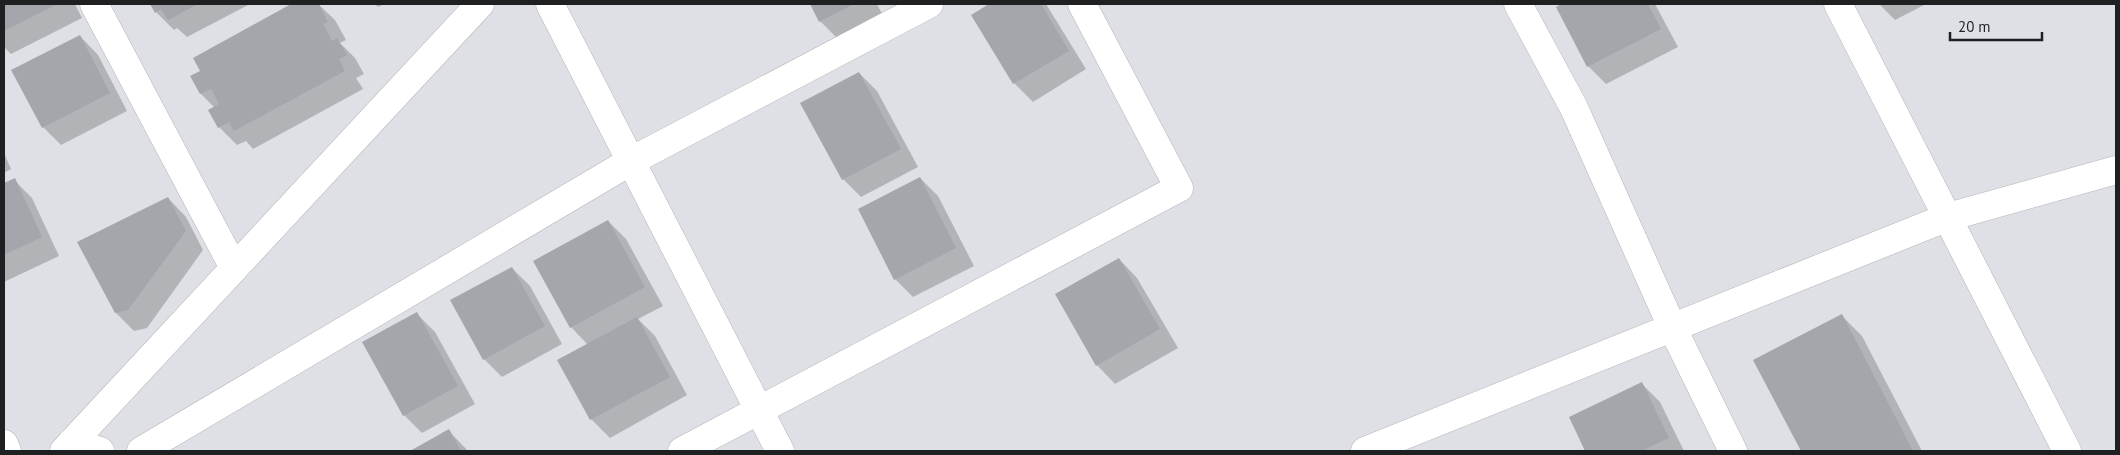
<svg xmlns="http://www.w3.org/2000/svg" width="2120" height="455" viewBox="0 0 2120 455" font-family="'PT Sans',sans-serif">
  <rect width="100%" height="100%" fill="#dee0e5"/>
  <!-- shadow -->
  <path fill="#0003" d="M4,4H75L82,18L11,54L4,47Z
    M151,4H250L187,37L177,28L174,30L156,12Z
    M293,4H318L335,20L346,40L340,43L355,58L364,74L356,78L363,89L253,149L246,141L237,145L219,127L215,108L201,94L202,71L195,58Z
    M375,4H384L378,7Z
    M811,4H877L883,16L838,39L820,21Z
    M991,4H1046L1086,69L1033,102L1014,83L973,15Z
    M1561,4H1655L1678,47L1606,84L1588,66Z
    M1879,4H1926L1895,20Z
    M80,36L98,55L127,111L61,145L43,127Z
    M859,73L877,91L918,167L861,197L843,179Z
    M4,153L11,169L4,173Z
    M920,178L938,196L974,266L913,297L895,279Z
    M14,180L32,198L59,256L4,282V185Z
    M168,198L186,217L203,250L147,328L134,331L116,313Z
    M608,221L626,239L663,306L638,319L655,336L687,395L610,438L591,419L559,361L588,345L571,327Z
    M1119,259L1137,278L1178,348L1115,384L1097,365L1056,295Z
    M512,268L530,286L562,344L502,377L484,359Z
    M417,314L435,332L475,404L422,433L404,415Z
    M1841,315L1862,336L1922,451H1802L1755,360Z
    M1642,384L1660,402L1684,451H1586L1570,418Z
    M449,431L468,451H412Z"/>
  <!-- building -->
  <path fill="#a3a6ab" d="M4,4H57L4,31Z
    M150,4H198L168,20L161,9L155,13Z
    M291,4H319L328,22L323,24L332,41L337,38L347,55L339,59L345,71L234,131L229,122L218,128L208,110L219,104L211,89L200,94L190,76L200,71L193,58Z
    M810,4H854L819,22Z
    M989,4H1041L1069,51L1013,84L971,15Z
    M1561,4H1648L1661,29L1587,67L1556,7Z
    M80,35L110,93L42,128L11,70Z
    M859,72L901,149L842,180L800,103Z
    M920,177L956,248L894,280L858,209Z
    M15,178L42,237L4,255V183Z
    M168,197L186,231L128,310L115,313L77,242Z
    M608,220L645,287L570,328L533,261Z
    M1119,258L1160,329L1096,366L1055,294Z
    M512,267L545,326L483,360L450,300Z
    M417,312L458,386L403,416L362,342Z
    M1842,314L1913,451H1801L1753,360Z
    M637,317L670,377L590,420L557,360Z
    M1642,382L1669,438L1641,451H1585L1569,417Z
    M449,429L461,451H410Z"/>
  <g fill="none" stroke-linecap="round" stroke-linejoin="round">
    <!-- minor casing -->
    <g stroke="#b3b5ba" stroke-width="29">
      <path id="minor" d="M94,4L234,268
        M550,4L780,451
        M1518,4L1574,108L1672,327L1733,451
        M1838,4L2067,451
        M72,442L100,451
        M4,444L7,451
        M64,451L480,4
        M141,451L631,161L929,4
        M682,451L1179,188L1082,4
        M1365,451L1948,217L2116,170"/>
    </g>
    <!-- minor -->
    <use href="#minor" stroke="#fff" stroke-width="28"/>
  </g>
  <!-- border -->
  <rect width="2120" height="455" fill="none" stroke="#1f2022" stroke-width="10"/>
  <!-- scale -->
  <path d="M1950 32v8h92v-8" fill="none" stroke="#1f2022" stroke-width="2.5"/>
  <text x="1958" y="32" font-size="15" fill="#1f2022" stroke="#dee0e5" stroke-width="4" paint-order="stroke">20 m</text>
</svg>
